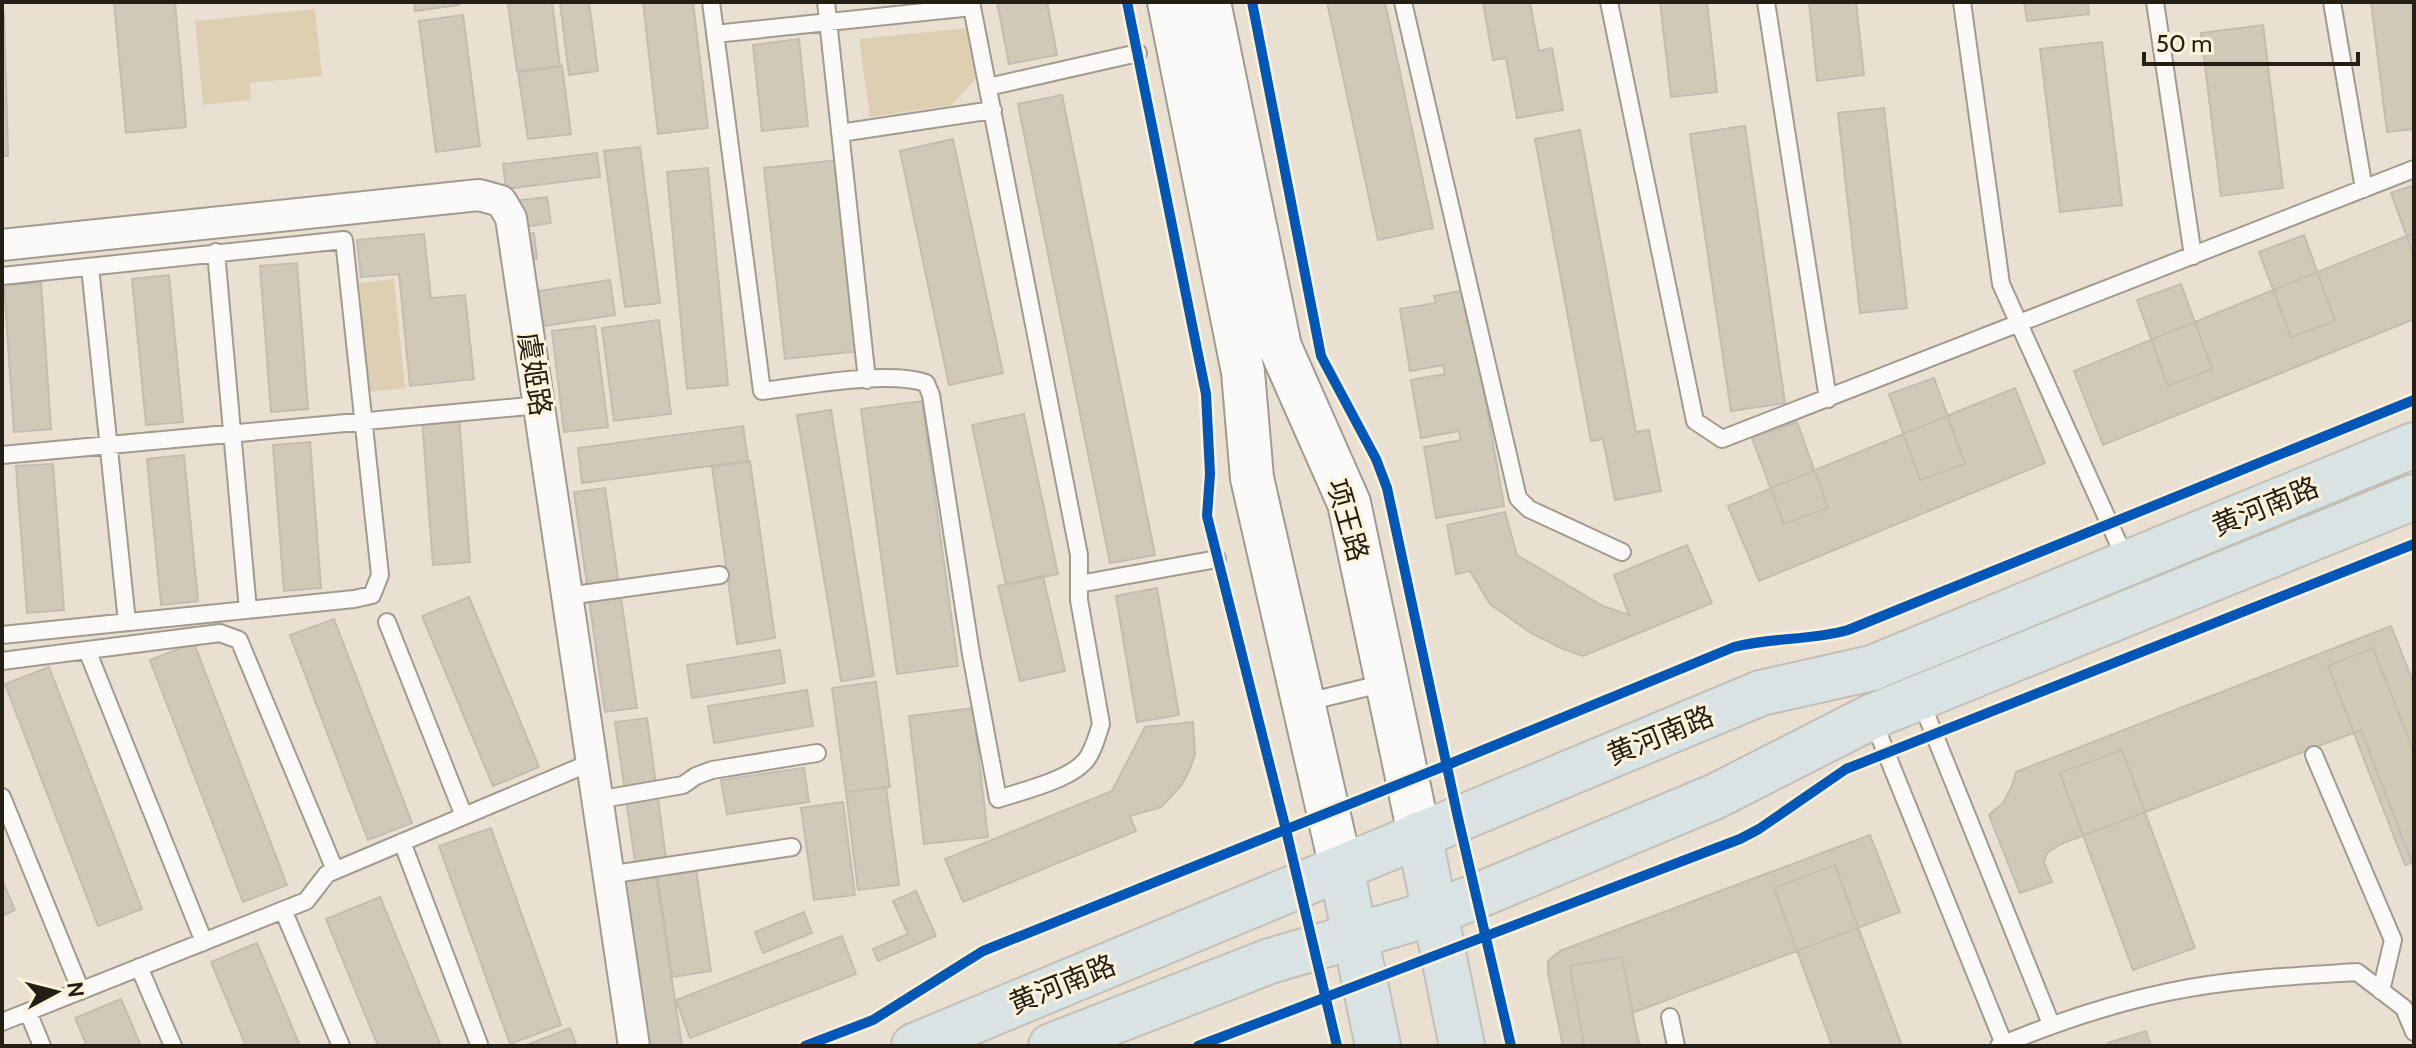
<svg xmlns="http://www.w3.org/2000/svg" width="2416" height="1048" viewBox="0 0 2416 1048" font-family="Cabin,'Noto Sans SC',sans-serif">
  <rect width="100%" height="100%" fill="#e9e0d1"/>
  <!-- green -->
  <path fill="#decfb3" d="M315,9L322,76L250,83L251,100L203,105L195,21Z
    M968,28L977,77L952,105L870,117L859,39Z
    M394,279L405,388L369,392L359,283Z"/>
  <!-- building -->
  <path fill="#d1c9b7" stroke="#c3bcb0" stroke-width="2" d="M114,2H175L186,127L126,133Z
    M414,2H459V5L415,11Z
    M525,2H552L560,66L517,71L508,4Z
    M560,2H589L598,71L569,75Z
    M643,2H693L708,128L658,134Z
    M997,2H1047L1057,55L1009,64Z
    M1327,2H1385L1433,228L1378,240Z
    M1483,2H1530L1539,51L1552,48L1563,110L1517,118L1506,58L1493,60Z
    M1660,2H1707L1717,92L1671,97Z
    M1809,2H1856L1864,75L1817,81Z
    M2024,2H2088L2089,14L2027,21Z
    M2371,2H2414V129L2387,132Z
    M2,14H4L8,156H2Z
    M463,15L480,146L436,152L419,21Z
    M2263,25L2283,188L2221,196L2201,33Z
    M799,39L808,126L762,131L753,45Z
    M2102,42L2122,205L2060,212L2040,49Z
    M562,66L571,134L528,139L518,72Z
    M1062,95L1155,555L1110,563L1018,104Z
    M1884,108L1907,308L1860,313L1838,113Z
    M1745,126L1785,403L1731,411L1690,134Z
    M1580,130L1636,432L1649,430L1661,491L1615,500L1603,439L1591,441L1535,139Z
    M953,139L1003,373L949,385L900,151Z
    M640,147L660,303L625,307L604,151Z
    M597,153L600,177L506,189L503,164Z
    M838,160L859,351L785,359L764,168Z
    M708,168L728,385L687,389L667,172Z
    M2414,185V256L2391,193Z
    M547,197L551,223L517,228L513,201Z
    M534,233L537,259L527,260L523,235Z
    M2414,233V319L2103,445L2074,371Z
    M424,234L431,298L465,295L474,379L410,386L399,274L361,277L357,240Z
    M2304,235L2335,321L2291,337L2259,252Z
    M297,263L308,409L271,412L260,266Z
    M169,275L183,422L146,425L132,279Z
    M610,280L615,315L537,327L532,292Z
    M41,283L51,429L14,432L4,285Z
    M2181,284L2212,369L2168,386L2137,300Z
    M1466,290L1504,506L1436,518L1424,447L1461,440L1459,431L1421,438L1411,380L1445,374L1443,365L1410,371L1400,309L1436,303L1434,296Z
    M659,320L671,414L614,421L602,328Z
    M595,326L608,427L564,432L552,331Z
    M1934,378L1965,464L1920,480L1889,394Z
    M2015,388L2045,463L1759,581L1728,506Z
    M922,401L958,666L897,674L861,409Z
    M831,410L874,676L841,681L797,415Z
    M1024,414L1058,574L1006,585L972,425Z
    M459,416L470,562L433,565L422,419Z
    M1797,422L1828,508L1784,524L1752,438Z
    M743,426L748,461L582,483L578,448Z
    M310,442L321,588L284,591L273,445Z
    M184,455L198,601L161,605L147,459Z
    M750,461L775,638L737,644L712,467Z
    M53,464L64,610L27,613L16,466Z
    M605,488L637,708L605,712L574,492Z
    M1505,512L1517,555L1603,606L1629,615L1614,575L1687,545L1712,603L1583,656L1561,648L1531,633L1490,604L1470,571L1456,574L1447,525Z
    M1043,576L1065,671L1020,681L998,586Z
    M1157,588L1179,715L1137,722L1116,596Z
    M469,597L539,767L493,786L422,616Z
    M334,619L412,823L368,840L290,635Z
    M2391,626L2414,684V868L2361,730L2061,844L2047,853L2044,862L2052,882L2020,893L1989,815L2003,803L2012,786L2016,772Z
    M194,643L287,885L243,902L150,660Z
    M2373,648L2414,752V862L2405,865L2328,666Z
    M780,650L785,683L692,698L687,665Z
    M49,667L142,909L98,926L5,684Z
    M876,682L890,787L846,792L832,688Z
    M807,690L813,726L714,743L708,706Z
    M973,708L988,837L924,844L909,716Z
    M647,718L666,858L635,862L615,722Z
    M1193,722L1195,755L1190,769L1181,786L1161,807L1130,816L1136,831L963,902L945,859L1112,791L1145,727Z
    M2122,750L2195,948L2133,970L2060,773Z
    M804,768L809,802L727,814L721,780Z
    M886,787L899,885L858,890L846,792Z
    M843,802L855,895L814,900L801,808Z
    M491,828L561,1025L510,1044L439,846Z
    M1870,835L1900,912L1632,1013L1640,1046H1563L1548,973V961L1560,951Z
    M1835,865L1902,1046H1832L1774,888Z
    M696,869L711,971L672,977L657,874Z
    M656,876L682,1046H646L621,882Z
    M2,880L15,910L2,916Z
    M916,891L936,936L878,961L873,949L908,934L893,901Z
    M380,897L441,1046H378L326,919Z
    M804,912L812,933L763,953L755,932Z
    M842,936L856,974L690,1038L676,1000Z
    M257,943L300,1046H246L211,962Z
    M1622,957L1639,1046H1584L1570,966Z
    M121,999L141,1046H87L75,1018Z
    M570,1028L577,1046H524Z
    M2146,1031L2151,1046H2109L2108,1043Z"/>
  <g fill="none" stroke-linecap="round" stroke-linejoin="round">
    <!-- service casing -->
    <g stroke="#a19b8f" stroke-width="20">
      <path id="service" d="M711,2L762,391C806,386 886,370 926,383L931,395L971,654L998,799C1022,791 1070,780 1086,760C1094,750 1097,736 1101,724L1079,600V555L971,2
        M826,2L867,380
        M1403,2L1518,498L1529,509L1622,552
        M1609,2L1695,421L1722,439L2414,169
        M1766,2L1828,399
        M1962,2L2001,284L2126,560
        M2155,2L2193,256
        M2332,2L2364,189
        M715,34L972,7
        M988,87L1138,53
        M840,133L993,110
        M216,252L248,610
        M90,267L127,622
        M2,276L344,240L380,575L372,595L354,599L2,635
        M2,455L540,405
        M1079,584L1217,559
        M567,596L720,575
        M387,622L464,816
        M87,650L204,942
        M2,661L220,633L239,640L335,870
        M1920,699L2051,1024
        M1303,703L1385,683
        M1872,718L2004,1044
        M2314,755L2393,940L2381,991
        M2,797L81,991
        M597,800L683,785L696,776L712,770L817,753
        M402,842L479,1044
        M608,875L792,847
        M283,910L341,1046
        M139,967L173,1046
        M28,1012L42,1046
        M1670,1017L1676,1046
        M2,1022L306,901L327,874L592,762
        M1999,1046C2054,1023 2110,1004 2168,992C2230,979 2294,976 2357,972L2404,1008L2414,1032"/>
    </g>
    <!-- minor casing -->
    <g stroke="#a19b8f" stroke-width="34">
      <path id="minor" d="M2,245L479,195L501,201L511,218L634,1046"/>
    </g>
    <!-- secondary casing -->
    <g stroke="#a19b8f" stroke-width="46">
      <path id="secondary" d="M1169,2L1243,372L1252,478L1341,868
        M1209,2L1280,347L1349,503L1419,834"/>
    </g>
    <!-- primary casing -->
    <g stroke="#c3bfb7" stroke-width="48">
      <path id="primary" d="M1419,834L1462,1046
        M1341,868L1378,1046
        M914,1046L1761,693L1872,668L2414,445
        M1051,1046L1270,961L1436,912L1477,896L1716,796L1871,717L2414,497"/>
    </g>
    <!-- service -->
    <use href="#service" stroke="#fcfaf8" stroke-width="16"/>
    <!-- minor -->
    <use href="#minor" stroke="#fcfaf8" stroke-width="30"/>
    <!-- secondary -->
    <use href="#secondary" stroke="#fcfaf8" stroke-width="42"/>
    <!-- primary -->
    <use href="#primary" stroke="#d9e3e4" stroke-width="44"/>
    <!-- cycleway casing -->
    <g stroke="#fef2da" stroke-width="15">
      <path id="cycleway" d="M1127,2L1206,394L1210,474L1207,516L1286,830L1337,1046
        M1252,2L1321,356L1376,459L1387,488L1458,818L1511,1046
        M805,1046L873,1020L983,951L1447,765L1734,647C1772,637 1810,641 1848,630L2414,400
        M1198,1046L1740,839L1759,829L1846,769L2414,544"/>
    </g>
    <!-- cycleway -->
    <use href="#cycleway" stroke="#0057b8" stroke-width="10"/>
  </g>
  <g text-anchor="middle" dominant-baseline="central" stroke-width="6" stroke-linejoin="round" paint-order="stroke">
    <!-- street labels -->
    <g font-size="28" fill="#241f14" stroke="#fef2da">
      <text transform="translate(535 374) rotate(81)">虞姬路</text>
      <text transform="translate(2265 506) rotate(-22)">黄河南路</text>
      <text transform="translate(1348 520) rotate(74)">项王路</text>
      <text transform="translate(1660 735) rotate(-22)">黄河南路</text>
      <text transform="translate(1062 984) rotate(-22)">黄河南路</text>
    </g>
  </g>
  <!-- border -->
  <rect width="2416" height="1048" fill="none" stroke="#241f14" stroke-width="8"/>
  <!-- north arrow -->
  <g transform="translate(56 992) rotate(83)" stroke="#fef2da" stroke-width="6" paint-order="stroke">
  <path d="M0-6L14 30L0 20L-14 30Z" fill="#241f14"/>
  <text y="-12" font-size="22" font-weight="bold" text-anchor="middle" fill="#241f14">N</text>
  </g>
  <!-- scale -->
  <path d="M2144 52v12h214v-12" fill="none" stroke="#241f14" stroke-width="4"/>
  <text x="2156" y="52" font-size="24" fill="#241f14" stroke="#fef2da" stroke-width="6" paint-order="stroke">50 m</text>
</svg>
